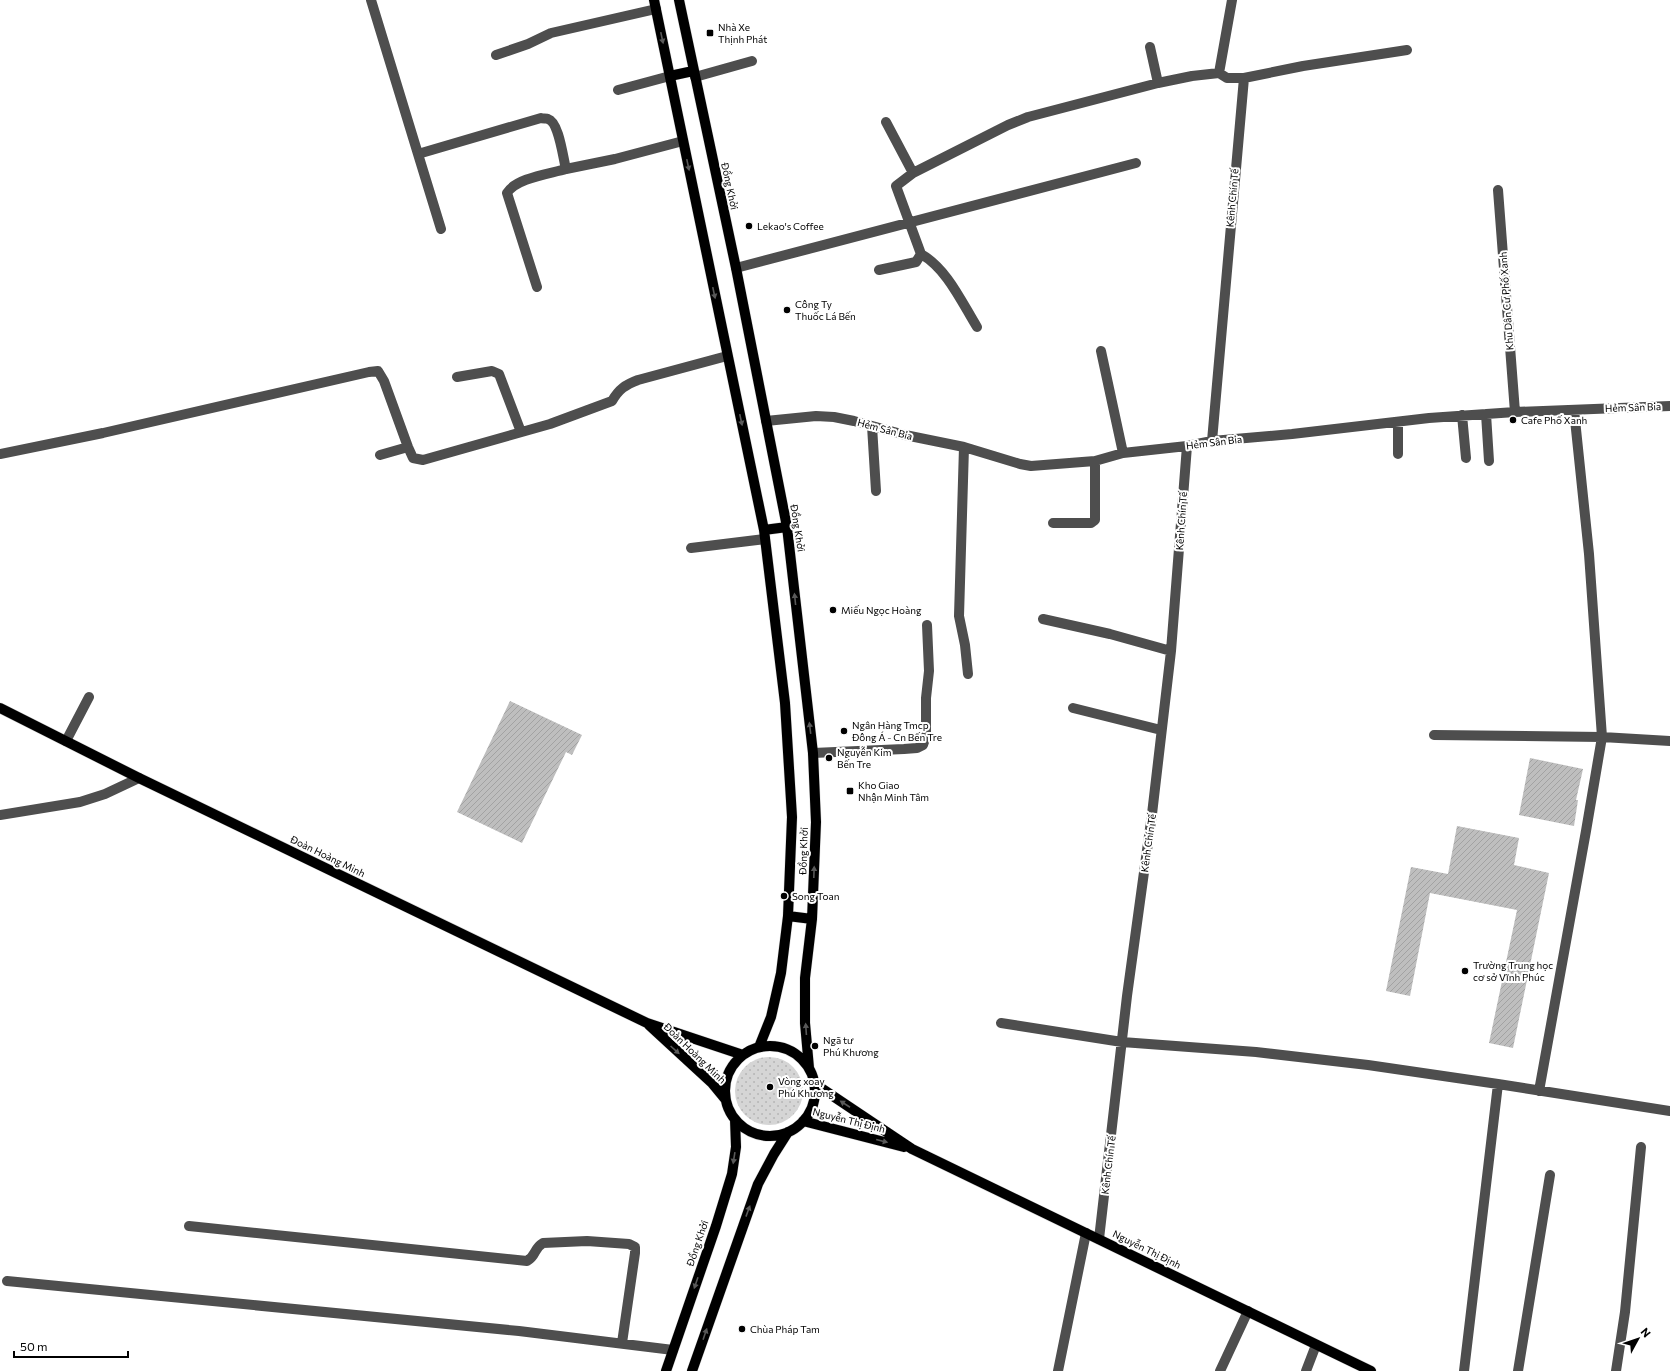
<svg xmlns="http://www.w3.org/2000/svg" width="1670" height="1371" viewBox="0 0 1670 1371" font-family="Commissioner,sans-serif">
  <defs>
    <pattern id="grass-dots" width="8" height="8" patternUnits="userSpaceOnUse"><rect width="8" height="8" fill="#d5d5d5"/><path d="M2 2h.1M6 6h.1" fill="none" stroke="#b5b5b5" stroke-width="1.8" stroke-linecap="round"/></pattern>
    <pattern id="building-hatch" width="6" height="6" patternUnits="userSpaceOnUse"><rect width="6" height="6" fill="#bebebe"/><path d="M-1 1l2-2M0 6l6-6M5 7l2-2" fill="none" stroke="#a2a2a2"/></pattern>
  </defs>
  <rect width="100%" height="100%" fill="#fff"/>
  <!-- grass -->
  <path fill="url(#grass-dots)" d="M735 1091a34 34 0 1 1 68 0a34 34 0 1 1-68 0Z"/>
  <!-- building -->
  <path fill="url(#building-hatch)" d="M510,701L582,735L572,755L566,752L522,843L457,812Z
    M1530,758L1583,769L1576,800H1578L1574,826L1519,815Z
    M1457,826L1519,838L1514,865L1549,873L1513,1048L1489,1043L1517,910L1430,893L1410,996L1386,991L1411,867L1448,874Z"/>
  <g fill="none" stroke-linecap="round" stroke-linejoin="round">
    <!-- major casing -->
    <g stroke="#dbdbdb" stroke-width="11">
      <path id="major" d="M654,0L764,530L785,703L792,817L788,916L781,973L771,1017L759,1047
        M679,0L736,268L787,527L813,753L816,822L812,919L805,978V1023L809,1068
        M670,76L693,71
        M764,530L787,527
        M0,708L139,778L647,1023L743,1055
        M788,916L812,919
        M649,1025L712,1083L726,1100
        M725 1091a45 45 0 1 1 90 0a45 45 0 1 1-90 0Z
        M815,1084L912,1149L1371,1371
        M803,1121L904,1147
        M666,1371L716,1226L732,1174L736,1147L735,1119
        M692,1371L758,1184L774,1154L788,1132"/>
    </g>
    <!-- minor -->
    <path stroke="#4e4e4e" stroke-width="10" d="M371,0L418,154L541,118C543,119 546,118 548,119C559,122 563,158 566,169L615,159L683,141
      M1150,47L1158,83
      M496,55L528,44L551,33L656,9
      M1219,73L1227,78H1244L1303,66L1407,50
      M1219,73L1232,0
      M695,77L752,61
      M618,90L670,76
      M886,122L913,173
      M418,154L441,229
      M1498,190L1515,412
      M921,254C947,269 961,301 977,327
      M736,268L1136,163
      M879,270L916,262L921,254L896,186L913,173L1008,125L1028,117L1158,83L1192,76L1219,73
      M537,287L507,193C516,178 549,174 566,169
      M1101,351L1123,453
      M457,377L492,371L499,374L521,432
      M1486,414L1489,461
      M1462,415L1466,458
      M766,421L816,416L834,417L854,421L905,435L964,447L1020,464L1031,466L1095,461L1123,453L1187,446L1212,441L1292,434L1429,418L1515,412L1670,406
      M1398,422V454
      M872,426L876,491
      M1212,441L1244,78
      M964,447L959,616L965,645L968,674
      M0,454L103,433L369,372L378,371L384,381L408,447L413,458L423,460L550,424L612,401C619,389 625,385 638,380L727,356
      M380,455L408,447
      M1053,523H1091L1095,520V461
      M691,548L765,539
      M1043,619L1110,634L1171,651
      M1073,708L1161,730
      M1434,735L1602,737L1670,741
      M66,741L89,697
      M813,753L904,749L917,748L923,745L926,736V698L929,671L927,625
      M0,815L80,802L105,794L139,778
      M1001,1023L1122,1042L1256,1052L1368,1065L1498,1084L1670,1111
      M1539,1091L1586,831L1602,737L1589,554L1574,410
      M189,1226L527,1261C537,1255 533,1249 543,1243L587,1241L629,1244L635,1247V1253L622,1343
      M1099,1239L1127,996L1152,814L1171,651L1187,446
      M7,1281L519,1331L673,1350
      M1058,1371L1086,1233
      M1220,1371L1248,1311
      M1306,1371L1316,1345
      M1464,1371L1498,1084
      M1518,1371L1550,1175
      M1616,1371L1625,1312L1641,1147"/>
    <!-- major -->
    <use href="#major" stroke="#000" stroke-width="10"/>
  </g>
  <!-- one-way arrows -->
  <defs><path id="oneway-solid" d="M-6-.8H1V-3.2L6.5 0L1 3.2V.8H-6Z"/></defs>
  <g fill="#595959">
    <use href="#oneway-solid" transform="translate(662 38) rotate(78)"/>
    <use href="#oneway-solid" transform="translate(688 165) rotate(78)"/>
    <use href="#oneway-solid" transform="translate(714 293) rotate(78)"/>
    <use href="#oneway-solid" transform="translate(741 420) rotate(78)"/>
    <use href="#oneway-solid" transform="translate(795 599) rotate(-96)"/>
    <use href="#oneway-solid" transform="translate(810 728) rotate(-97)"/>
    <use href="#oneway-solid" transform="translate(814 872) rotate(-88)"/>
    <use href="#oneway-solid" transform="translate(806 1029) rotate(-94)"/>
    <use href="#oneway-solid" transform="translate(675 1050) rotate(42)"/>
    <use href="#oneway-solid" transform="translate(845 1104) rotate(-147)"/>
    <use href="#oneway-solid" transform="translate(882 1141) rotate(14)"/>
    <use href="#oneway-solid" transform="translate(734 1158) rotate(99)"/>
    <use href="#oneway-solid" transform="translate(748 1211) rotate(-70)"/>
    <use href="#oneway-solid" transform="translate(696 1283) rotate(109)"/>
    <use href="#oneway-solid" transform="translate(705 1334) rotate(-71)"/>
  </g>
  <!-- markers -->
  <g fill="#000" stroke="#fff" stroke-width="1.5">
    <rect x="706" y="29" width="8" height="8" rx="2"/>
    <circle cx="749" cy="226" r="4"/>
    <circle cx="787" cy="310" r="4"/>
    <circle cx="1513" cy="420" r="4"/>
    <circle cx="833" cy="610" r="4"/>
    <circle cx="844" cy="731" r="4"/>
    <circle cx="829" cy="758" r="4"/>
    <rect x="846" y="787" width="8" height="8" rx="2"/>
    <circle cx="784" cy="896" r="4"/>
    <circle cx="1465" cy="971" r="4"/>
    <circle cx="815" cy="1046" r="4"/>
    <circle cx="770" cy="1087" r="4"/>
    <circle cx="742" cy="1329" r="4"/>
  </g>
  <g text-anchor="middle" dominant-baseline="central" stroke-width="4" stroke-linejoin="round" paint-order="stroke">
    <!-- poi labels -->
    <g font-size="10" fill="#000" stroke="#fff" text-anchor="start">
      <text x="718" y="27">Nhà Xe<tspan x="718" dy="12">Thịnh Phát</tspan></text>
      <text x="757" y="226">Lekao's Coffee</text>
      <text x="795" y="304">Công Ty<tspan x="795" dy="12">Thuốc Lá Bến</tspan></text>
      <text x="1521" y="420">Cafe Phố Xanh</text>
      <text x="841" y="610">Miếu Ngọc Hoàng</text>
      <text x="852" y="725">Ngân Hàng Tmcp<tspan x="852" dy="12">Đông Á - Cn Bến Tre</tspan></text>
      <text x="837" y="752">Nguyễn Kim<tspan x="837" dy="12">Bến Tre</tspan></text>
      <text x="858" y="785">Kho Giao<tspan x="858" dy="12">Nhận Minh Tâm</tspan></text>
      <text x="792" y="896">Song Toan</text>
      <text x="1473" y="965">Trường Trung học<tspan x="1473" dy="12">cơ sở Vĩnh Phúc</tspan></text>
      <text x="823" y="1040">Ngã tư<tspan x="823" dy="12">Phú Khương</tspan></text>
      <text x="778" y="1081">Vòng xoay<tspan x="778" dy="12">Phú Khương</tspan></text>
      <text x="750" y="1329">Chùa Pháp Tam</text>
    </g>
    <!-- street labels -->
    <g font-size="10" fill="#000" stroke="#fff">
      <text transform="translate(730 186) rotate(78)">Đồng Khởi</text>
      <text transform="translate(1232 198) rotate(-85)">Kênh Chín Tế</text>
      <text transform="translate(1506 301) rotate(-94)">Khu Dân Cư Phố Xanh</text>
      <text transform="translate(1633 407) rotate(-2)">Hẻm Sân Bia</text>
      <text transform="translate(885 429) rotate(15)">Hẻm Sân Bia</text>
      <text transform="translate(1214 442) rotate(-7)">Hẻm Sân Bia</text>
      <text transform="translate(1181 521) rotate(-86)">Kênh Chín Tế</text>
      <text transform="translate(798 528) rotate(81)">Đồng Khởi</text>
      <text transform="translate(1148 843) rotate(-82)">Kênh Chín Tế</text>
      <text transform="translate(803 851) rotate(-88)">Đồng Khởi</text>
      <text transform="translate(328 856) rotate(26)">Đoàn Hoàng Minh</text>
      <text transform="translate(695 1053) rotate(44)">Đoàn Hoàng Minh</text>
      <text transform="translate(849 1120) rotate(14)">Nguyễn Thị Định</text>
      <text transform="translate(1108 1165) rotate(-83)">Kênh Chín Tế</text>
      <text transform="translate(697 1243) rotate(-71)">Đồng Khởi</text>
      <text transform="translate(1147 1249) rotate(26)">Nguyễn Thị Định</text>
    </g>
  </g>
  <!-- north arrow -->
  <g transform="translate(1638 1339) rotate(50)" stroke="#ffffff" stroke-width="3" paint-order="stroke">
  <path d="M0-3L7 15L0 10L-7 15Z" fill="#000000"/>
  <text y="-6" font-size="11" font-weight="bold" text-anchor="middle" fill="#000000">N</text>
  </g>
  <!-- scale -->
  <path d="M14 1351v6h114v-6" fill="none" stroke="#000000" stroke-width="2"/>
  <text x="20" y="1351" font-size="12" fill="#000000" stroke="#ffffff" stroke-width="3" paint-order="stroke">50 m</text>
</svg>
